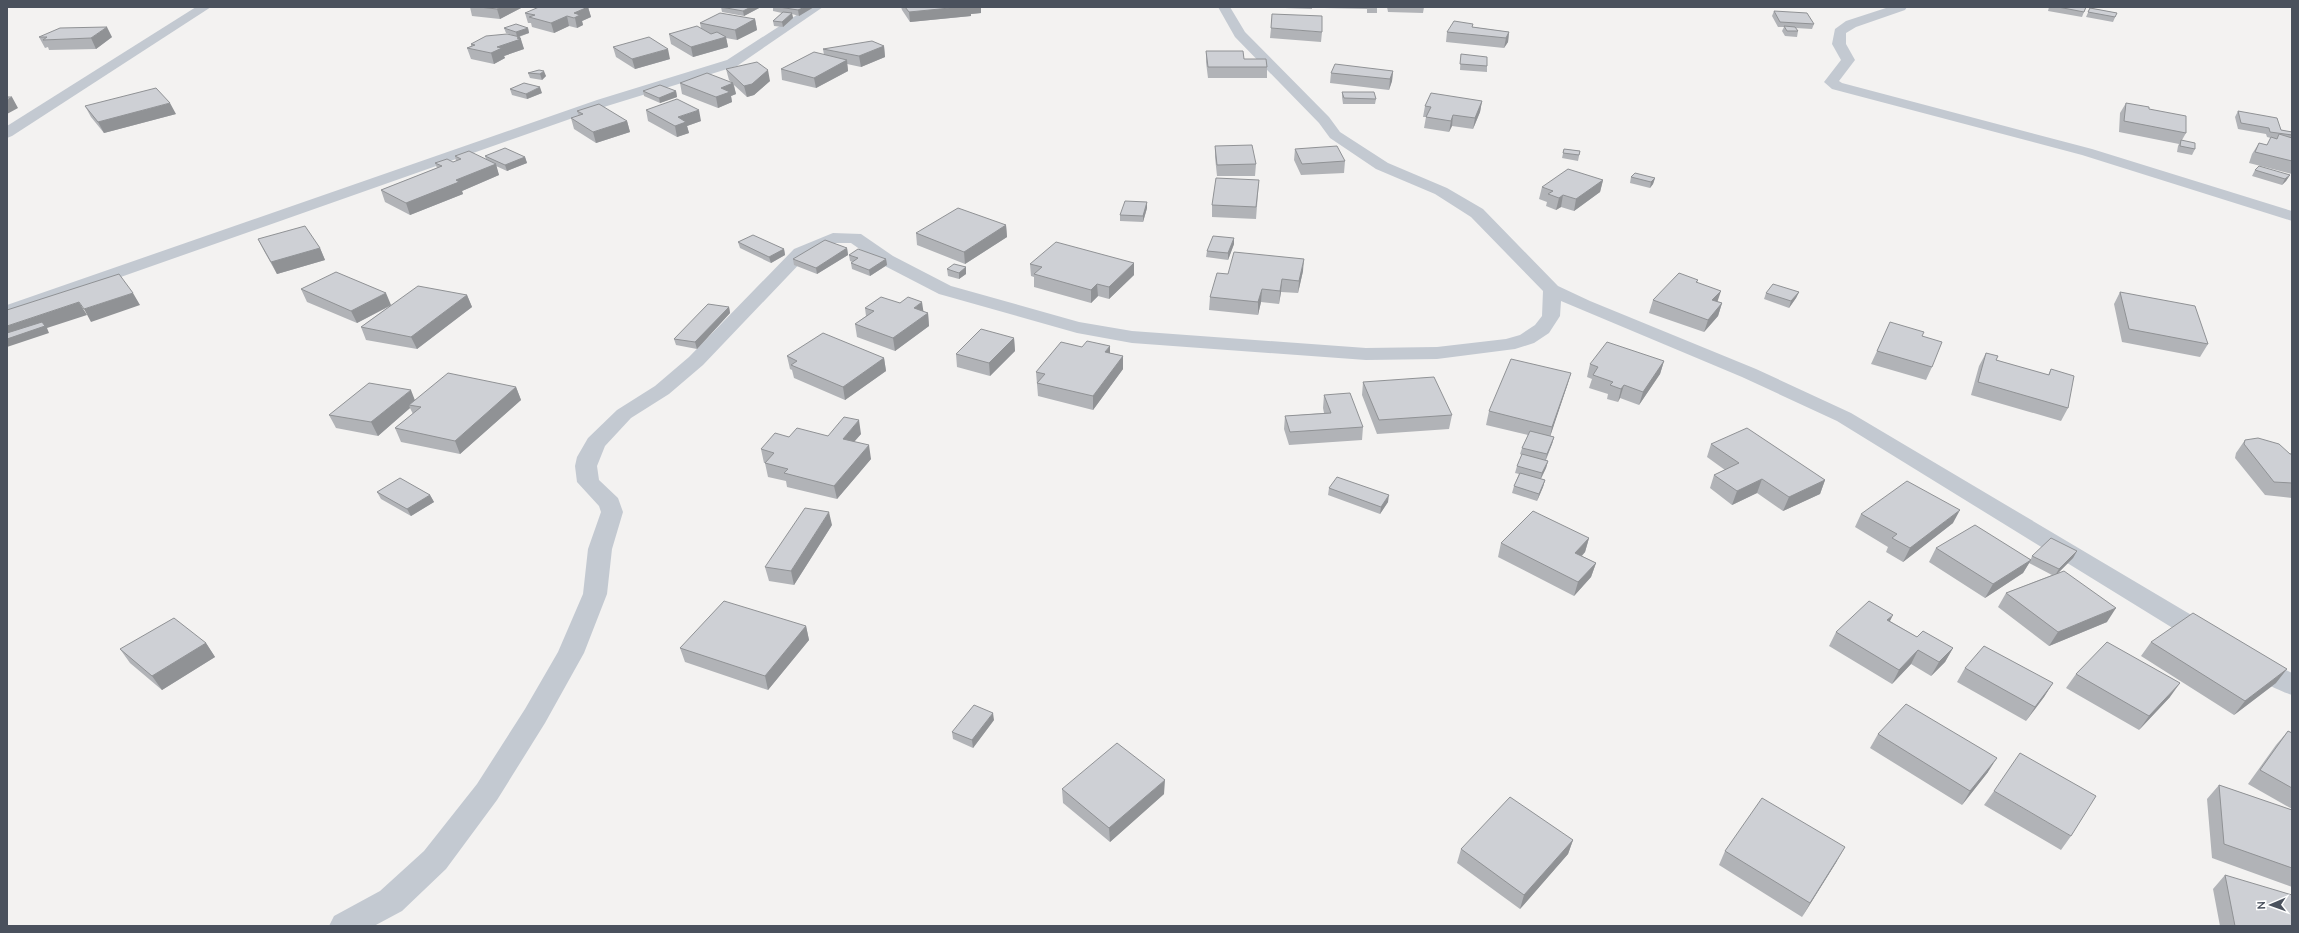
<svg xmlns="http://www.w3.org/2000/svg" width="2299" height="933" viewBox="0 0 2299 933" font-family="'Nunito Sans',sans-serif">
  <rect width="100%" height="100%" fill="#f3f2f1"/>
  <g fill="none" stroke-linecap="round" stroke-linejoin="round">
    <!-- minor -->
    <path fill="#c3c9d1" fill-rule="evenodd" d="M809,7H823L737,66L607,106L7,317V305L597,100L727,60Z
      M1218,7H1230L1245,32L1329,117L1340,132L1388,163L1447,188L1483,209L1558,286L1590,301L1756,369L1851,413L2215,629L2219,636L2215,643L2206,645L2197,643L1837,421L1742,377L1561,301L1560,316L1549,333L1534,343L1515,349L1437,359L1366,360L1132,343L1077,333L939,294L881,264L851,243H836L806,257L703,365L669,394L631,418L605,446L597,466L599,480L618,498L623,512L612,549L607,594L584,653L545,723L497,800L446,869L402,911L374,926H329L334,916L380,891L424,851L477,784L525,709L558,652L583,594L588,549L601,512L599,506L577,482L575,466L577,457L588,438L617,410L655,386L689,357L794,249L833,233L861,234L893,256L951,286L1079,322L1132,331L1366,348L1437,347L1506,339L1520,335L1535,325L1542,316L1543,291L1471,217L1435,194L1376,169L1330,138L1319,123L1235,37Z
      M1889,7H1907L1905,10L1856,27L1846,33V44L1855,60L1839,81L1842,83L2092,149L2292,211V221L2082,155L1832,89L1824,82L1841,60L1832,44L1835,29L1846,21Z
      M2253,653L2292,673V695C2277,690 2247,676 2240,663L2244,656Z"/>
    <!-- tertiary -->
    <path fill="#c3c9d1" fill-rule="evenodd" d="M196,7H211L12,136L7,138V126Z"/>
  </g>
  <!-- wall -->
  <path fill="#b1b3b7" d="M470,7H523L500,19L472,16Z
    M588,7L591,17L582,21L583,25L577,28L569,26L554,33L532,27L531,23H528L525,13Z
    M721,7H761L744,16L722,12Z
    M773,7H814L799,16L792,14L793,18L783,27L774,26L773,21L782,13L773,11Z
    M901,7H981V13L971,14V16L910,22L902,10Z
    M1285,7H1312V9L1285,8Z
    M1324,7H1377V13H1367V9L1324,8Z
    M1387,7H1424L1423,13L1388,12Z
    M2049,7H2086L2082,17L2048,11Z
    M2090,8L2117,13L2113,22L2086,17Z
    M1774,11L1814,24L1812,29L1796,28L1798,31L1797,37L1785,36L1782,31L1784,27H1778L1772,16Z
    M755,19L757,30L737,40L726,38L728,47L693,57L671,44L669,34L701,28L700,23Z
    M1473,27L1509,32L1508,42L1504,48L1446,42L1447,32Z
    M504,28H528L529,33L519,37H520L521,39L524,49L504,56L505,58L494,64L471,59L467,48L471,46V44L512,35L506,33Z
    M1271,28L1322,32L1321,42L1270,38Z
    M39,37H112L96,49L49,50L48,47L45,48Z
    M884,46L885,57L861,67L847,64L848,71L816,88L782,80L781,69L824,55L823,49Z
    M613,47L670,59L635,69L616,57Z
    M1206,51L1244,59L1267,67V78H1208L1206,62Z
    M1461,54L1487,66V72L1460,70Z
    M726,69L770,81L754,95L747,97L734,85L736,94L731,96L732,102L718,108L682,94L680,83L731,82L729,80Z
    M539,70L546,76L542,80L530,78L528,73Z
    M1393,71L1392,81L1389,90L1330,83L1331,73Z
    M510,89L542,93L527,99L512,95Z
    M643,91H676L677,97L660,103L644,96Z
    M1342,92L1376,99L1375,104H1343L1342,97Z
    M1482,101L1480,112L1473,129L1452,126L1449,132L1424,128L1426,117H1423L1425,106Z
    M2126,103L2149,109L2186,133L2182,140L2195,149L2192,155L2177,152L2178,146L2179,144L2119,132L2120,113Z
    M85,106L176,114L104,133L91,117Z
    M646,110L701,121L687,126L689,133L677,137L648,121Z
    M577,111L627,121L630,132L596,143L574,129L571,118L579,116Z
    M2238,111L2281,130L2292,132V174L2249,163L2252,154L2259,143L2267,145L2271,138L2267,137L2266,134L2238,129L2235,117Z
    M1215,146L1256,164L1255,176H1217L1215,157Z
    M1295,149L1345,161L1344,173L1301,175L1294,160Z
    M1564,149L1580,151L1578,161L1562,158Z
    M455,156L486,159L485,156L525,157L527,163L507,171L496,166L499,175L462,191L463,194L410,215L385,202L381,190L437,168L435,163L453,162L456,161Z
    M2255,170L2290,175L2286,181L2282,185L2252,176Z
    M1631,177L1655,178L1653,184L1650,188L1630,183Z
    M1259,180L1256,219L1212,217V205Z
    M1603,180L1600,192L1574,211L1561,207L1556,210L1546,206L1547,202L1539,199L1542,187Z
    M1147,208L1143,222L1120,221V215Z
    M1006,225L1007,237L965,264L917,245L916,233Z
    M1234,238V244L1228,260L1206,257L1207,251Z
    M258,239L320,248L325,260L277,274L264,251Z
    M738,242L784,249L785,255L771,263L740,248Z
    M847,248L848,255L817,274L794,265L793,259Z
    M849,255L886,259L887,265L870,276L852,269L851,263L852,262L850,261Z
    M1134,263V275L1109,299L1098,296L1091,303L1034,287V277L1031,276L1030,264Z
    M966,267V274L959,279L948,276L947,269Z
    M1303,271L1298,293L1281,292L1279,304L1261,302L1258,315L1209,310L1210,297L1228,274Z
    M1698,280L1697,283L1717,302L1722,303L1718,316L1704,332L1649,313L1653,300Z
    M301,289L391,305L467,295L472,307L417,349L366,340L361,327L390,306L357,323L307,302Z
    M1799,292L1796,298L1789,308L1764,299L1766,293Z
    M2120,292L2208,344L2200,357L2122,342L2114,304Z
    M729,307L730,313L697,349L676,345L674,339Z
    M865,308L924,312L928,313L929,326L895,351L857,337L855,324L866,316Z
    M1922,336L1932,367L1926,380L1871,364L1877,351Z
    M1014,338L1015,351L990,376L957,367L956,354Z
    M1110,353L1123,356V369L1093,410L1038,396L1036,372Z
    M1986,353L1996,360L2048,375L2051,369L2068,408L2061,421L1971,395L1979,366Z
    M787,356L884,358L886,371L845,400L794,378L792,370L790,369Z
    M1664,361L1660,374L1639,405L1620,398L1618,402L1607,399L1608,394L1589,388L1592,379L1587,377L1590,364Z
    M1571,373L1567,386L1550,436L1554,437L1552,444L1546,460L1548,461L1546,468L1541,479L1545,480L1543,487L1537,501L1512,493L1514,486L1519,474L1515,473L1517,466L1522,455L1520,454L1522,448L1528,435L1486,425L1489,411Z
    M1363,382L1452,415L1449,429L1377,434L1362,395Z
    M516,387L521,400L460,454L401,442L395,428L413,414L410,408L378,436L336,428L329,415L415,400Z
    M1324,395L1363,427L1362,440L1289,445L1284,429L1285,416L1324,413L1323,408Z
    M861,434L854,442L871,459L837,499L787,487L786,481L768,477L765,463H764L761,449L789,437L828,436Z
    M2245,440L2292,454V498L2265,495L2235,458L2236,453Z
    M1711,444L1825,480L1820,494L1783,511L1757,493L1732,505L1710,488L1714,475L1725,470L1707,457Z
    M1329,488L1388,502L1380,514L1328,495Z
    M377,492L430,495L434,502L411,516L381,499Z
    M1861,514L1953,523L1903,562L1886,552L1888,547L1855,527Z
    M832,525L794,585L769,581L765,567Z
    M1589,538L1585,552L1582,556L1596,563L1591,577L1574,596L1498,557L1501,543Z
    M1936,548L2031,559L2032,556L2077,551L2073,558L2058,573L2107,622L2049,646L1998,607L2006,593L2052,575L2029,563L2023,573L1985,598L1929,562Z
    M1890,621L1917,637L1953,648L1945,662L1931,676L1911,664L1892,684L1829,646L1836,632Z
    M806,626L809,640L768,690L685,662L680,648Z
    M2151,642L2276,683L2234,715L2141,656Z
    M206,643L215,657L162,690L130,663L120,649Z
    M1965,668L2053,683L2044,697L2026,721L1957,682Z
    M2076,674L2170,697L2139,730L2066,688Z
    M994,720L973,748L953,739L952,732Z
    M2288,731L2292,733V809L2248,784L2276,745Z
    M1878,734L1988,772L1962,805L1870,748Z
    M2219,785L2292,810V887L2212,858L2207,799Z
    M1062,789L1164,794L1110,842L1063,803Z
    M1994,791L2071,836L2061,850L1984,805Z
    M1573,840L1568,854L1520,909L1457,863L1461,849Z
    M1725,851L1837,861L1802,917L1719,865Z
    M2225,875L2292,926H2220L2213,889Z"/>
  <!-- shaded-wall -->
  <path fill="#909295" d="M501,7H523L500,19L497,9Z
    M588,7L591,17L582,21L583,25L577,28L574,13Z
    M751,7H761L744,16L743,11Z
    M805,7H814L799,16L798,10Z
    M959,7H981V13L971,14V16L910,22L909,12Z
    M792,13L793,18L783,27L782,22Z
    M567,16L569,26L554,33L551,23Z
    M755,19L757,30L737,40L735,30Z
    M107,27L112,37L96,49L91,38Z
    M528,28L529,33L517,37L516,32Z
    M1509,32L1508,42L1504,48L1506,38Z
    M520,37L524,49L504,56L505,58L494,64L491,53L497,47Z
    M726,37L728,47L693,57L691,47Z
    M884,46L885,57L861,67L859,56Z
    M668,49L670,59L635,69L632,59Z
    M847,60L848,71L816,88L814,78Z
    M768,70L770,81L754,95L747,97L744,86Z
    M544,71L546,76L542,80L540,74Z
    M1393,71L1392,81L1389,90L1390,79Z
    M733,83L736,94L731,96L732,102L718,108L716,97L721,88Z
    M540,87L542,93L527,99L526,94Z
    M676,91L677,97L660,103L659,98Z
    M12,97L18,108L7,114V100Z
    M1482,101L1480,112L1473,129L1475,118Z
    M170,103L176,114L104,133L98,122Z
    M699,110L701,121L687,126L689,133L677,137L675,126L678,117Z
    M1453,115L1452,126L1449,132L1451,121Z
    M627,121L630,132L596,143L593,132Z
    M525,157L527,163L507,171L505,165Z
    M496,164L499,175L462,191L463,194L410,215L406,203L456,180Z
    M2290,175L2286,181L2282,185L2285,179Z
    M1655,178L1653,184L1650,188L1651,182Z
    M1603,180L1600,192L1574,211L1576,199Z
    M1563,195L1561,207L1556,210L1559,198Z
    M1147,202V208L1143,222V216Z
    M1006,225L1007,237L965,264L964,252Z
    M1234,238V244L1228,260V253Z
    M320,248L325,260L277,274L271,262Z
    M847,248L848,255L817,274L816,268Z
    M784,249L785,255L771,263L769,257Z
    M886,259L887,265L870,276L869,270Z
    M1304,259L1303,271L1298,293L1299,281Z
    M1134,263V275L1109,299V287Z
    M966,267V274L959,279V273Z
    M1282,279L1281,292L1279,304L1280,291Z
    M1097,284L1098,296L1091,303V290Z
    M1262,289L1261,302L1258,315V302Z
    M1721,291L1717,303L1712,300Z
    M1799,292L1796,298L1789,308L1791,301Z
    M133,293L140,305L91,322L84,309Z
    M386,293L391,305L357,323L351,311Z
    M467,295L472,307L417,349L411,337Z
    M79,302L87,315L47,328L49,333L7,347V326Z
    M922,302L924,315L914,308Z
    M1722,303L1718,316L1704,332L1708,320Z
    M729,307L730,313L697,349L695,342Z
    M928,313L929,326L895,351L893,338Z
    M1014,338L1015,351L990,376L989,363Z
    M1110,346V359L1105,352Z
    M1123,356V369L1093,410V396Z
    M884,358L886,371L845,400L843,387Z
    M1664,361L1660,374L1639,405L1643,392Z
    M1571,373L1567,386L1549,440L1552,427Z
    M1624,385L1620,398L1618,402L1621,389Z
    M516,387L521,400L460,454L455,441Z
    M411,390L416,403L409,405L410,408L378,436L371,422Z
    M859,420L861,434L845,452L843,439Z
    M1554,437L1552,444L1545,461L1547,454Z
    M869,445L871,459L837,499L834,486Z
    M1548,461L1546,468L1540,480L1542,473Z
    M1762,479L1757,493L1732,505L1737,491Z
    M1545,480L1543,487L1537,501L1539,494Z
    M1825,480L1820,494L1783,511L1789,497Z
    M430,495L434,502L411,516L407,509Z
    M1389,495L1388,502L1380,514L1381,507Z
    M1960,510L1953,523L1903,562L1910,548Z
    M829,512L832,525L794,585L791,571Z
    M1589,538L1585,552L1572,566L1575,553Z
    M2077,551L2073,558L2054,577L2059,569Z
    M2031,560L2023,573L1985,598L1993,584Z
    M1596,563L1591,577L1574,596L1578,582Z
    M2116,608L2107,622L2049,646L2058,632Z
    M1893,615L1886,629L1887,620Z
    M806,626L809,640L768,690L765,676Z
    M206,643L215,657L162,690L152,676Z
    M1953,648L1945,662L1931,676L1939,662Z
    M1918,650L1911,664L1892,684L1899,670Z
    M2287,669L2276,683L2234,715L2245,701Z
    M2053,683L2044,697L2026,721L2035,707Z
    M2180,683L2170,697L2139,730L2149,716Z
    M993,713L994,720L973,748L972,740Z
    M1997,758L1988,772L1962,805L1970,791Z
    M1165,780L1164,794L1110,842L1109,828Z
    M1573,840L1568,854L1520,909L1524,895Z
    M1845,847L1837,861L1802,917L1810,903Z"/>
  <!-- building -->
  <path fill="#ced0d5" stroke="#909295" d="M479,7H501L497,9Z
    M539,7H588L574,13L580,15L574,18L567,16L551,23L529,17L535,15L525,13Z
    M721,7H751L743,11Z
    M779,7H805L798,10Z
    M905,7H960L909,12Z
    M2058,7H2086L2084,12Z
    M2090,8L2117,13L2115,17L2088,12Z
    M1774,11L1807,13L1814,24L1780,22Z
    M783,12L792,13L782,22L773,21Z
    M720,13L755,19L735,30L700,23Z
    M1272,14L1322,16V32L1271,28Z
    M1454,21L1473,24L1472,27L1509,32L1506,38L1447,32Z
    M516,24L528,28L516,32L504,28Z
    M697,26L711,34L717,32L726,37L691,47L669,34Z
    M1784,26L1795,27L1798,31H1787Z
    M107,27L91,38L43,40L47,37H39L60,28Z
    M507,34L520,37L517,38L521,39L497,47L502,48L491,53L467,48L475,45L471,44L486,36Z
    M649,37L668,49L632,59L613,47Z
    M872,41L884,46L859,56L823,49Z
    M1206,51H1243L1244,59H1266L1267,67H1208Z
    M814,52L847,60L814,78L781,69Z
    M1461,54L1487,57V66L1460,64Z
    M757,62L768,70L752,84L744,86L726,69Z
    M1335,64L1393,71L1390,79L1331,73Z
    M539,70L544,71L540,74L528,73Z
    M707,73L733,83L721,88L730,92L716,97L680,83Z
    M524,83L540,87L526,94L510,89Z
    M660,85L676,91L659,98L643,91Z
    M156,88L170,103L98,122L85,106Z
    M1342,92H1374L1376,99L1344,98Z
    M1431,93L1482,101L1475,118L1453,115L1451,121L1426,117L1431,107L1425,106Z
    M7,97H12L7,100Z
    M677,99L699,110L678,117L686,122L675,126L646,110Z
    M2126,103L2149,107V109L2186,116V133L2124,121Z
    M599,104L627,121L593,132L571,118L583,114L577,111Z
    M2238,111L2277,118L2281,130L2292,132V135L2270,132L2269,128L2241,123Z
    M2279,134L2292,138V161L2255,152L2259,143L2267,145L2271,137L2277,139Z
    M2181,140L2195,143V149L2180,146Z
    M1252,145L1256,164L1217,165L1215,146Z
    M1337,146L1345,161L1302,164L1295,149Z
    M505,148L525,157L505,165L485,156Z
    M1564,149L1580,151L1579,155L1563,153Z
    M469,151L496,164L456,180L459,182L406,203L381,190L442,166L435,163L447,159L453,162L461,159L455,156Z
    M2259,166L2290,175L2285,179L2255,170Z
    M1568,169L1603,180L1576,199L1563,195L1559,198L1548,194L1553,191L1542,187Z
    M1635,173L1655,178L1651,182L1631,177Z
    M1216,178L1259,180L1256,207L1212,205Z
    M1125,201L1147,202L1143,216L1120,215Z
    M958,208L1006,225L964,252L916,233Z
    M305,226L320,248L271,262L258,239Z
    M753,235L784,249L769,257L738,242Z
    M1213,236L1234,238L1228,253L1207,251Z
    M825,240L847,248L816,268L793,259Z
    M1056,242L1134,263L1109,287L1097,284L1091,290L1034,274L1042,267L1030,264Z
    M858,249L886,259L869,270L851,263L858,258L849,255Z
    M1234,252L1304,259L1299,281L1282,279L1280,291L1262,289L1258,302L1210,297L1217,273L1228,274Z
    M954,264L966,267L959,273L947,269Z
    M336,272L386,293L351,311L301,289Z
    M1679,273L1698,280L1696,282L1721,291L1712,300L1722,303L1708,320L1653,300Z
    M119,274L133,293L84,309L79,302L7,326V310Z
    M1773,284L1799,292L1791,301L1766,293Z
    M418,286L467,295L411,337L361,327Z
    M2120,292L2195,306L2208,344L2129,329Z
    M881,297L900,303L908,297L922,302L914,308L928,313L893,338L855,324L874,311L865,308Z
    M708,304L729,307L695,342L674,339Z
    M42,322L45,326L7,339V333Z
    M1890,322L1924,332L1922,336L1942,342L1932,367L1877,351Z
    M981,329L1014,338L989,363L956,354Z
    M823,333L884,358L843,387L791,365L797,361L787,356Z
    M1087,341L1110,346L1105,352L1123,356L1093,396L1037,383L1045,374L1036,372L1061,342L1082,347Z
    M1607,342L1664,361L1643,392L1624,385L1621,389L1610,385L1613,382L1593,375L1598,367L1590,364Z
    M1986,353L1998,356L1996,360L2049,375L2051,369L2074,376L2068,408L1978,382Z
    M1511,359L1571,373L1552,427L1489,411Z
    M448,373L516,387L455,441L395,428L421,407L409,405Z
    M1434,377L1452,415L1379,420L1363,382Z
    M369,383L411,390L371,422L329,415Z
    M1350,393L1363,427L1290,432L1285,416L1331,413L1324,395Z
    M844,417L859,420L843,439L869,445L834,486L784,473L788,469L765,463L774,453L761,449L775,433L789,437L797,428L828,436Z
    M1747,428L1825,480L1789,497L1762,479L1737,491L1714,475L1739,463L1711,444Z
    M1530,431L1554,437L1547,454L1522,448Z
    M2258,438L2279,444L2290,454H2292V483L2274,482L2244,444L2245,440Z
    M1522,454L1548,461L1542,473L1517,466Z
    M1520,473L1545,480L1539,494L1514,486Z
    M1337,477L1389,495L1381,507L1329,488Z
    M400,478L430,495L407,509L377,492Z
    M1907,481L1960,510L1910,548L1892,538L1897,534L1861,514Z
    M805,508L829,512L791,571L765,567Z
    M1533,511L1589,538L1575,553L1596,563L1578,582L1501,543Z
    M1975,525L2031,560L1993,584L1936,548Z
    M2051,538L2077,551L2059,569L2032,556Z
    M2064,571L2116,608L2058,632L2006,593Z
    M724,601L806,626L765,676L680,648Z
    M1869,601L1893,615L1887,620L1917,637L1923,631L1953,648L1939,662L1918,650L1899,670L1836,632Z
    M2193,613L2287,669L2245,701L2151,642Z
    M174,618L206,643L152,676L120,649Z
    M2107,642L2180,683L2149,716L2076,674Z
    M1984,646L2053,683L2035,707L1965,668Z
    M1906,704L1997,758L1970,791L1878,734Z
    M974,705L993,713L972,740L952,732Z
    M2288,731L2292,733V788L2260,770Z
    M1117,743L1165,780L1109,828L1062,789Z
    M2020,753L2096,796L2071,836L1994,791Z
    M2219,785L2292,810V868L2224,844Z
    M1510,797L1573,840L1524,895L1461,849Z
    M1762,798L1845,847L1810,903L1725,851Z
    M2225,875L2292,895V926H2235Z"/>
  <!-- border -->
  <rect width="2299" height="933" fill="none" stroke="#4a515d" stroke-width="16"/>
  <!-- north arrow -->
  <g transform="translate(2271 905) rotate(268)" stroke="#ffffff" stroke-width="3" paint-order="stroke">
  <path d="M0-3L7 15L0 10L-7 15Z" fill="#4a515d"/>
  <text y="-6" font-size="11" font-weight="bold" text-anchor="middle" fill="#4a515d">N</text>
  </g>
</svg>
